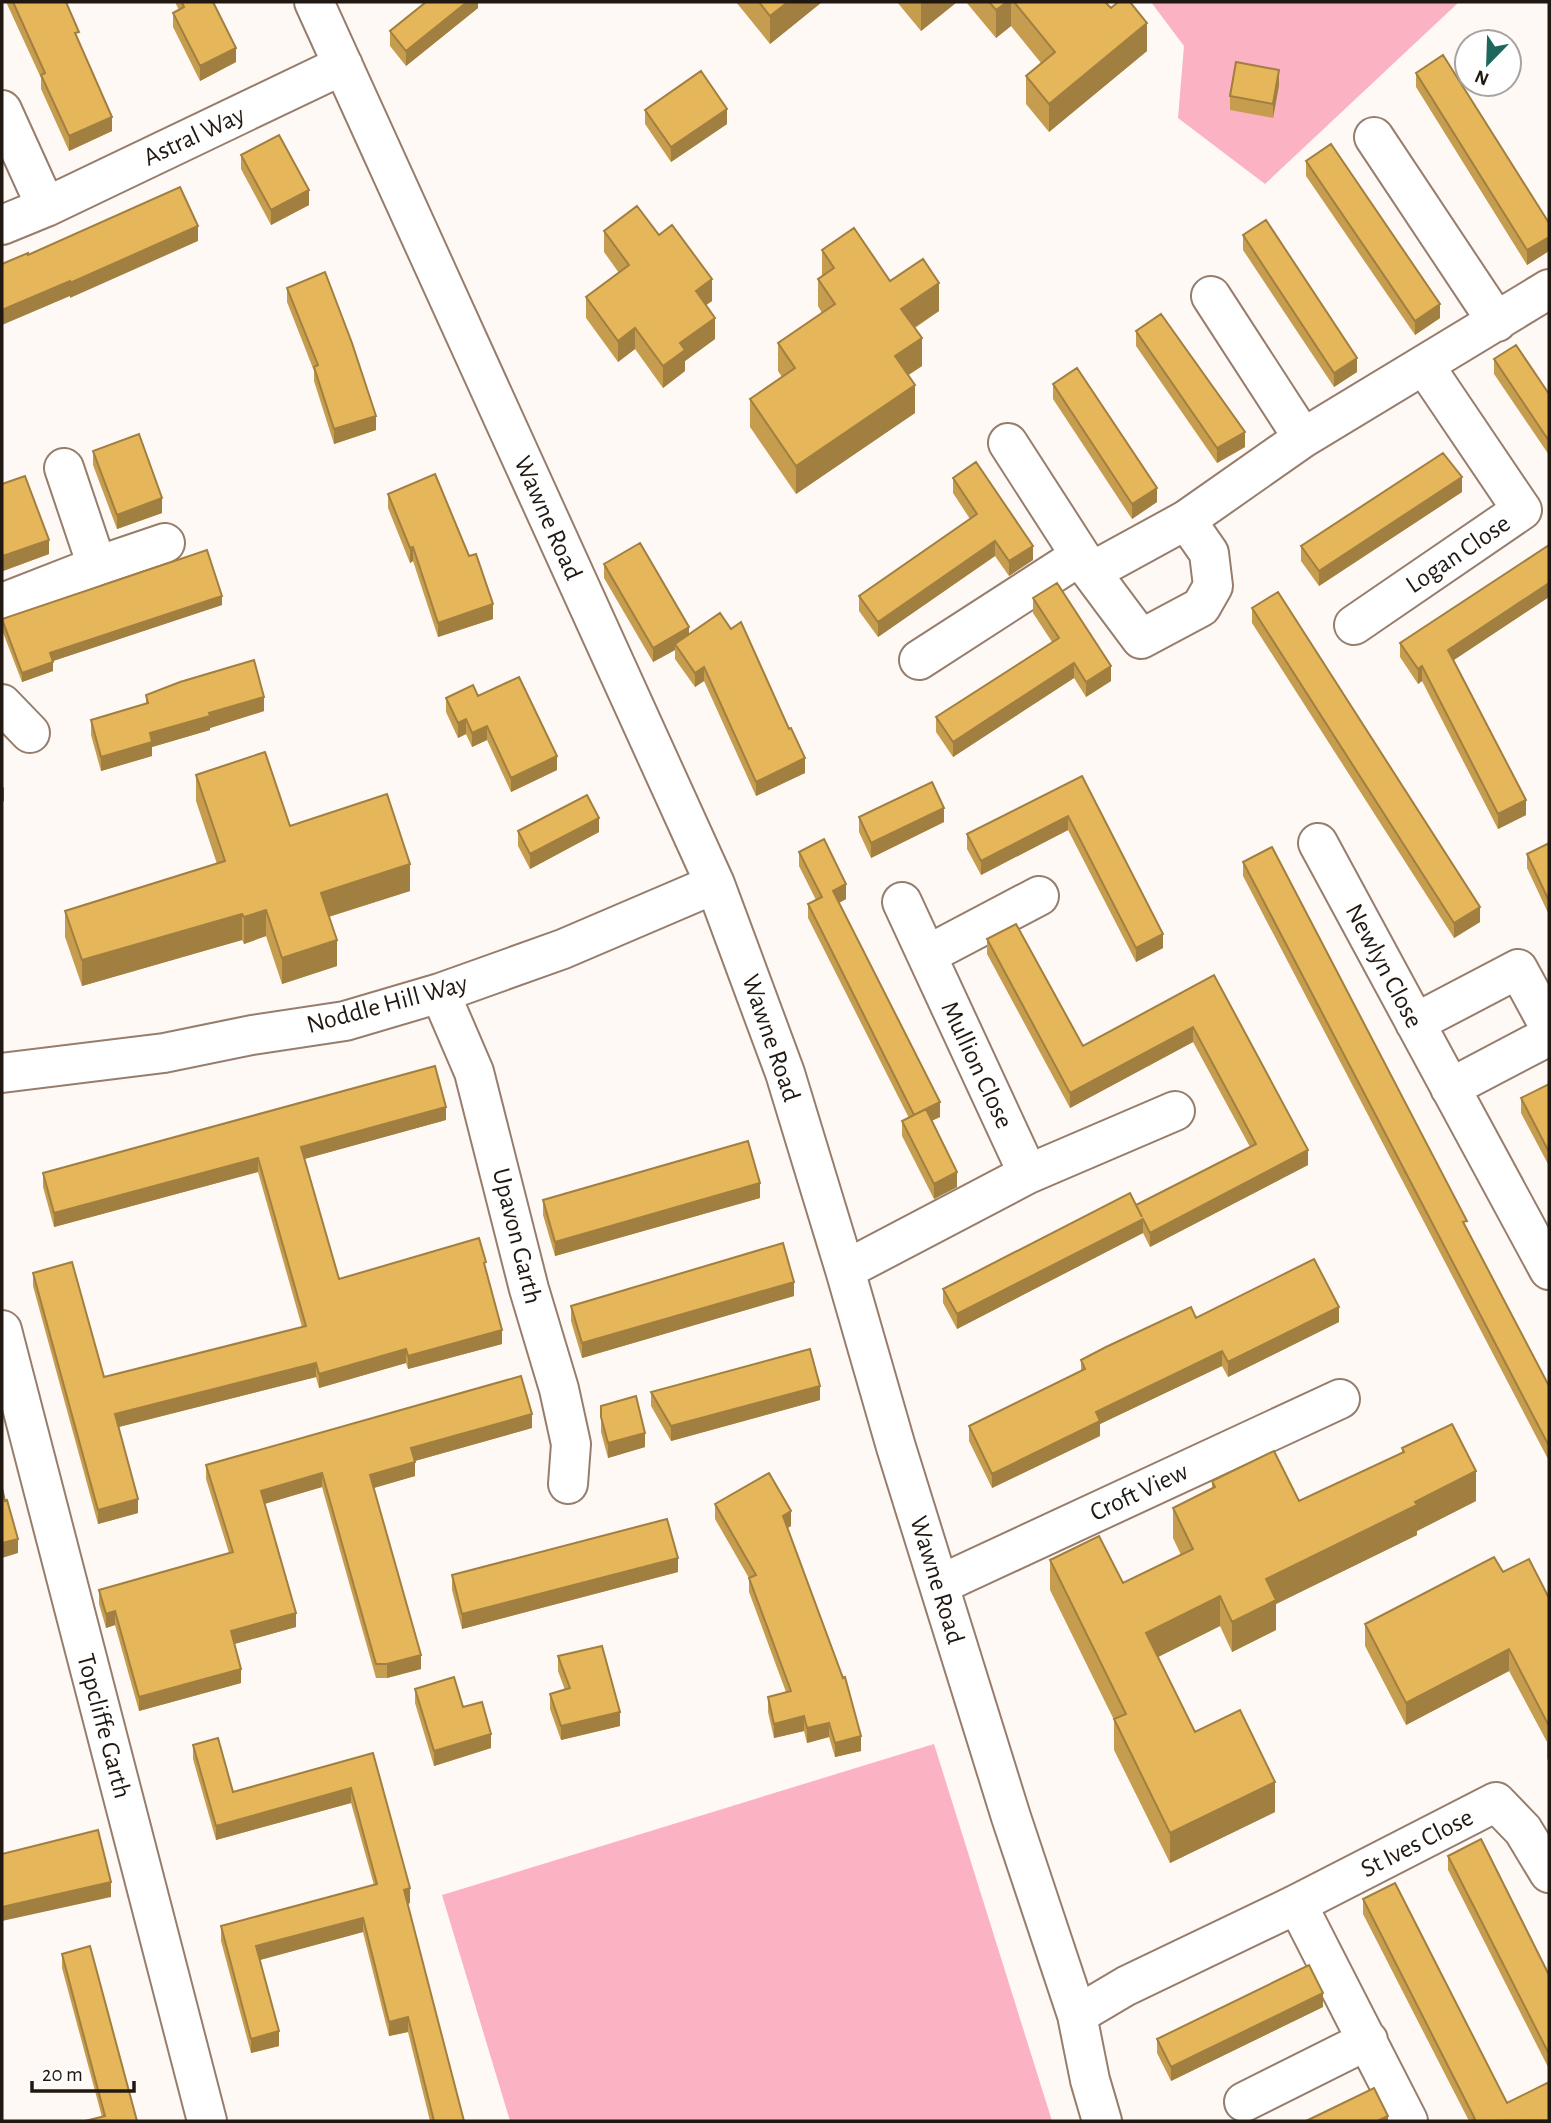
<svg xmlns="http://www.w3.org/2000/svg" width="1551" height="2123" viewBox="0 0 1551 2123" font-family="'Alegreya Sans',sans-serif">
  <rect width="100%" height="100%" fill="#fff9f5"/>
  <!-- green -->
  <path fill="#fbb2c2" d="M1151,2H1459L1265,184L1178,118L1184,46Z
    M934,1744L1052,2121H510L442,1895Z"/>
  <g fill="none" stroke-linecap="round" stroke-linejoin="round">
    <!-- minor casing -->
    <g stroke="#977d6c" stroke-width="42">
      <path id="minor" d="M314,2L715,884L785,1073L845,1270L896,1447L1011,1817L1077,2015L1090,2080L1102,2121
        M2,110L46,207
        M1374,137L1497,322
        M2,225L46,207L343,65
        M1211,296L1303,438
        M1008,443L1091,572
        M64,468L97,566
        M1186,520L1209,553L1213,586L1201,607L1141,639L1091,572L1186,520L1303,438L1549,289
        M2,603L97,566L165,543
        M1354,625L1522,510L1424,365
        M919,660L1080,556
        M2,704L30,733
        M1318,843L1549,1270
        M902,902L1028,1174
        M927,955L1039,896
        M440,993L474,1072L529,1289L559,1389L571,1444L568,1484
        M1415,1023L1518,969L1549,1026
        M2,1073L164,1053L252,1035L345,1021L440,993L563,949L715,884
        M1450,1088L1549,1036
        M845,1270L1028,1174L1175,1111
        M2,1330L207,2121
        M939,1585L1340,1399
        M1297,1904L1408,2121
        M1077,2015L1126,1986L1297,1904L1496,1802L1523,1830L1549,1873
        M1244,2102L1368,2040"/>
    </g>
    <!-- minor -->
    <use href="#minor" stroke="#fff" stroke-width="38"/>
  </g>
  <!-- wall -->
  <path fill="#c69d4e" d="M7,2H66L79,42L112,131L69,151L41,89V78L7,4Z
    M175,2H213L236,62L200,81L173,27V13L179,10Z
    M478,2V8L406,66L390,46V31Z
    M736,2H822L770,44Z
    M897,2H957L921,31Z
    M966,2H1105L1147,51L1049,132L1026,104V76L1041,63L1011,26L996,38Z
    M1416,73L1549,223V251L1527,265L1416,87Z
    M1279,85L1273,118L1230,110V96Z
    M645,110L727,124L671,162L645,124Z
    M241,155L309,205L271,225L241,169Z
    M1306,161L1440,318L1415,335L1306,176Z
    M604,231L659,235L712,301L706,305L715,339L685,361V371L663,388L635,349L618,362L586,318V297L619,273L604,252Z
    M1243,235L1357,372L1334,387L1243,250Z
    M822,250L890,281L939,311L915,328L922,366L908,375L915,413L796,494L750,427V399L782,377L778,371V343L822,313L818,306V279L822,276Z
    M287,288L376,430L334,444L314,381V371L287,302Z
    M1136,331L1245,447L1217,463L1136,346Z
    M1494,359L1549,394V455L1494,374Z
    M1053,384L1157,502L1132,519L1053,399Z
    M93,451L162,513L117,529L93,465Z
    M953,478L1033,560L1009,576L995,556L878,637L859,611V596L970,519L953,493Z
    M2,484L49,554L3,571L2,567Z
    M1462,492L1319,586L1301,561V546Z
    M388,494L493,619L438,637L413,561L410,563L388,508Z
    M1549,545V597L1453,660L1526,815L1498,829L1422,681L1418,684L1400,657V643Z
    M604,564L689,634L805,773L756,796L704,681L695,687L675,659V650L653,662L604,578Z
    M1033,598L1111,681L1086,697L1074,678L953,757L936,732V717L1052,642L1033,613Z
    M222,605L53,661V671L22,682L2,630V619Z
    M1252,608L1480,922L1454,938L1252,623Z
    M146,695L264,711L210,728V730L152,747V756L101,771L91,735V720L146,704Z
    M478,696L557,770L511,792L487,740L472,747L466,734L458,738L446,712V698Z
    M196,775L290,826L410,891L329,917L337,966L282,984L266,936L244,944L242,940L82,986L65,937V911L217,864L196,801Z
    M1082,776L1163,948L1136,962L1068,830L981,875L967,849V834Z
    M859,817L944,822L871,858L859,832Z
    M518,831L599,832L530,869L518,846Z
    M1549,843V915L1527,868V854Z
    M799,852L846,899L839,903L940,1117L931,1121L957,1187L934,1199L902,1136V1121L909,1118L808,918V904L816,900L799,866Z
    M1243,862L1467,1228L1549,1386V1461L1243,876Z
    M987,939L1083,1046L1214,975L1308,1165L1150,1247L1143,1233L957,1329L943,1303V1289L1136,1206L1250,1147L1193,1042L1070,1108L987,954Z
    M1549,1084V1166L1521,1113V1098Z
    M446,1120L304,1159L339,1279L486,1273L502,1344L408,1369L406,1363L319,1388L316,1377L118,1427L138,1513L98,1524L33,1286V1273L104,1377L302,1327L258,1172L54,1227L43,1187V1173Z
    M760,1198L555,1256L543,1215V1200Z
    M794,1296L582,1358L571,1321V1306Z
    M1196,1318L1339,1322L1228,1377L1222,1366L1100,1424V1436L992,1488L969,1441V1426L1081,1371V1360Z
    M651,1392L820,1400L671,1441L651,1406Z
    M601,1406L645,1447L608,1458L601,1432Z
    M532,1428L415,1461V1476L374,1488L421,1669L387,1678H376L322,1487L264,1504L296,1627L234,1644L241,1683L139,1711L115,1625L106,1628L99,1604V1590L229,1553L206,1479V1465Z
    M1402,1448L1476,1501L1417,1531V1535L1276,1604V1630L1232,1652L1220,1626L1158,1657L1195,1732L1275,1812L1170,1863L1114,1750V1720L1050,1590V1560L1123,1583L1181,1555L1173,1538V1508L1212,1488V1481L1299,1501L1402,1453Z
    M715,1504L791,1526L787,1528L861,1751L835,1757L829,1737L807,1743L804,1731L774,1738L768,1712V1697L786,1692L749,1592V1578L715,1519Z
    M678,1572L462,1629L452,1590V1575Z
    M1503,1572L1549,1598V1764L1547,1758V1742L1509,1671L1406,1725L1365,1646V1624Z
    M558,1656L620,1726L561,1740L550,1709V1694L565,1690L558,1671Z
    M415,1689L463,1707L491,1748L434,1766L415,1703Z
    M193,1745L233,1792L373,1753L410,1903L407,1904L464,2121H430L408,2032L389,2036L363,1932L260,1960L279,2046L251,2053L221,1941V1926L374,1885L351,1803L216,1840L193,1759Z
    M1448,1856L1549,1975V2069L1448,1870Z
    M1363,1899L1507,2103L1549,2121H1469L1363,1914Z
    M62,1954L137,2121L102,2117L62,1968Z
    M1323,2007L1171,2081L1157,2053V2039Z"/>
  <!-- shaded-wall -->
  <path fill="#a17f40" d="M467,2H478V8L406,66V51Z
    M788,2H822L770,44V16Z
    M923,2H957L921,31V3Z
    M1007,2H1011V26L996,38V10Z
    M1147,23V51L1049,132V104Z
    M236,48V62L200,81V66Z
    M1279,70V85L1273,118V104Z
    M727,109V124L671,162V147Z
    M112,117V131L69,151V136Z
    M309,190V205L271,225V210Z
    M198,226V241L70,298V283Z
    M1549,237V251L1527,265V250Z
    M712,279V301L696,312V291Z
    M70,281V296L2,325V310Z
    M939,283V311L901,336V309Z
    M1440,304V318L1415,335V321Z
    M715,318V339L685,361V371L663,388V366L680,343Z
    M635,328V349L618,362V341Z
    M922,338V366L895,384V356Z
    M1357,358V372L1334,387V373Z
    M915,385V413L796,494V466Z
    M376,416V430L334,444V429Z
    M1245,432V447L1217,463V448Z
    M1462,477V492L1319,586V571Z
    M1157,488V502L1132,519V504Z
    M162,498V513L117,529V515Z
    M49,540V554L3,571V556Z
    M995,541V556L878,637V622Z
    M1033,546V560L1009,576V561Z
    M413,547V561L410,563V548Z
    M1549,583V597L1448,664V650Z
    M222,596V605L50,662V653Z
    M493,604V619L438,637V623Z
    M689,627V642L675,644V650L653,662V648Z
    M53,662V671L22,682V673Z
    M1074,663V678L953,757V742Z
    M1111,666V681L1086,697V682Z
    M1422,666V681L1418,684V669Z
    M704,667V681L695,687V673Z
    M264,697V711L210,728V730L152,747V756L101,771V757L150,733L209,713Z
    M466,719V734L458,738V723Z
    M487,726V740L472,747V733Z
    M557,756V770L511,792V778Z
    M805,758V773L756,796V782Z
    M4,787V801L2,802V788Z
    M1526,800V815L1498,829V814Z
    M944,808V822L871,858V843Z
    M1068,816V830L981,875V861Z
    M599,818V832L530,869V854Z
    M410,864V891L321,919V893Z
    M846,884V899L833,906V891Z
    M1480,907V922L1454,938V923Z
    M266,910V936L244,944V917Z
    M242,914V940L82,986V960Z
    M1163,934V948L1136,962V948Z
    M337,940V966L282,984V958Z
    M1193,1027V1042L1070,1108V1093Z
    M940,1102V1117L914,1129V1115Z
    M446,1107V1120L301,1160V1147Z
    M1308,1150V1165L1150,1247V1233Z
    M258,1158V1172L54,1227V1213Z
    M957,1172V1187L934,1199V1184Z
    M760,1183V1198L555,1256V1242Z
    M1143,1219V1233L957,1329V1314Z
    M794,1282V1296L582,1358V1343Z
    M1339,1307V1322L1228,1377V1362Z
    M502,1330V1344L408,1369V1356Z
    M406,1349V1363L319,1388V1374Z
    M1222,1351V1366L1100,1424V1436L992,1488V1474L1096,1412Z
    M316,1363V1377L115,1428V1414Z
    M820,1386V1400L671,1441V1426Z
    M532,1414V1428L411,1462V1448Z
    M645,1433V1447L608,1458V1443Z
    M415,1462V1476L370,1489V1475Z
    M1476,1471V1501L1417,1531V1535L1276,1604V1630L1232,1652V1622L1266,1579Z
    M322,1473V1487L261,1505V1491Z
    M138,1499V1513L98,1524V1510Z
    M791,1511V1526L783,1531V1516Z
    M18,1539V1553L2,1558V1543Z
    M678,1558V1572L462,1629V1614Z
    M1220,1596V1626L1146,1663V1633Z
    M115,1611V1625L106,1628V1614Z
    M296,1613V1627L231,1645V1631Z
    M1509,1649V1671L1406,1725V1703Z
    M421,1655V1669L387,1678V1664Z
    M241,1669V1683L139,1711V1697Z
    M620,1712V1726L561,1740V1726Z
    M804,1716V1731L774,1738V1724Z
    M829,1723V1737L807,1743V1728Z
    M491,1734V1748L434,1766V1751Z
    M861,1736V1751L835,1757V1743Z
    M1275,1782V1812L1170,1863V1833Z
    M351,1788V1803L216,1840V1826Z
    M111,1882V1897L2,1921V1907Z
    M410,1888V1903L404,1905V1890Z
    M363,1918V1932L256,1961V1946Z
    M1323,1993V2007L1171,2081V2067Z
    M408,2017V2032L389,2036V2022Z
    M279,2031V2046L251,2053V2039Z
    M1388,2116V2121H1377Z"/>
  <!-- building -->
  <path fill="#e6b65b" stroke="#a17f40" stroke-width="2" d="M13,2H66L79,32L75,33L112,117L69,136L41,75L45,73Z
    M182,2H213L236,48L200,66L173,13L184,7Z
    M426,2H467L406,51L390,31Z
    M759,2H788L770,16Z
    M989,2H1007L996,10Z
    M1014,2H1105L1111,8L1118,2H1130L1147,23L1049,104L1026,76L1055,52Z
    M1443,55L1549,223V237L1527,250L1416,73Z
    M1236,62L1279,70L1273,104L1230,96Z
    M701,71L727,109L671,147L645,110Z
    M279,135L309,190L271,210L241,155Z
    M1331,144L1440,304L1415,321L1306,161Z
    M180,187L198,226L70,283V281L2,310V264L28,253V255Z
    M637,206L659,235L672,225L712,279L696,291L715,318L680,343L685,350L663,366L635,328L618,341L586,297L629,265L604,231Z
    M1266,220L1357,358L1334,373L1243,235Z
    M854,228L890,281L923,259L939,283L901,309L922,338L895,356L915,385L796,466L750,399L795,368L778,343L835,304L818,279L834,268L822,250Z
    M325,272L352,343L376,416L334,429L314,367L318,365L287,288Z
    M1161,314L1245,432L1217,448L1136,331Z
    M1516,345L1549,394V441L1494,359Z
    M1077,368L1157,488L1132,504L1053,384Z
    M139,434L162,498L117,515L93,451Z
    M1443,453L1462,477L1319,571L1301,546Z
    M976,462L1033,546L1009,561L995,541L878,622L859,596L977,514L953,478Z
    M435,474L469,556L476,554L493,604L438,623L413,547L410,548L388,494Z
    M25,476L49,540L3,556L2,553V484Z
    M640,543L689,627L653,648L604,564Z
    M1549,545V583L1448,650L1526,800L1498,814L1422,666L1418,669L1400,643Z
    M207,550L222,596L50,653L53,662L22,673L2,619Z
    M1057,583L1111,666L1086,682L1074,663L953,742L936,717L1059,638L1033,598Z
    M1278,592L1480,907L1454,923L1252,608Z
    M720,613L731,629L741,622L789,729L791,728L805,758L756,782L704,667L695,673L675,644Z
    M254,660L264,697L209,713L210,716L150,733L152,742L101,757L91,720L148,703L146,695L180,682Z
    M519,677L557,756L511,778L487,726L472,733L466,719L458,723L446,698L473,685L478,696Z
    M265,752L290,826L387,794L410,864L321,893L337,940L282,958L266,910L244,917L242,914L82,960L65,911L225,861L196,775Z
    M1082,776L1163,934L1136,948L1068,816L981,861L967,834Z
    M932,782L944,808L871,843L859,817Z
    M587,795L599,818L530,854L518,831Z
    M824,839L846,884L833,891L940,1102L914,1115L808,904L822,897L799,852Z
    M1549,843V901L1527,854Z
    M1272,847L1467,1221L1463,1222L1549,1386V1446L1243,862Z
    M1016,924L1083,1046L1214,975L1308,1150L1150,1233L1143,1219L957,1314L943,1289L1130,1193L1142,1217L1136,1205L1256,1144L1193,1027L1070,1093L987,939Z
    M435,1066L446,1107L301,1147L339,1279L479,1238L486,1262L484,1263L502,1330L408,1356L406,1349L319,1374L316,1363L115,1414L138,1499L98,1510L33,1273L72,1262L104,1377L306,1326L258,1158L54,1213L43,1173Z
    M1549,1084V1152L1521,1098Z
    M926,1109L957,1172L934,1184L902,1121Z
    M748,1141L760,1183L555,1242L543,1200Z
    M783,1243L794,1282L582,1343L571,1306Z
    M1314,1259L1339,1307L1228,1362L1222,1351L1096,1412L1100,1421L992,1474L969,1426L1085,1369L1081,1360L1106,1347L1191,1307L1196,1318Z
    M810,1349L820,1386L671,1426L651,1392Z
    M521,1376L532,1414L411,1448L415,1462L370,1475L421,1655L387,1664H376L322,1473L261,1491L296,1613L231,1631L241,1669L139,1697L115,1611L106,1614L99,1590L233,1552L206,1465Z
    M636,1396L645,1433L608,1443L601,1417V1406Z
    M1452,1424L1476,1471L1415,1502L1417,1505L1266,1579L1276,1600L1232,1622L1220,1596L1146,1633L1195,1732L1240,1710L1275,1782L1170,1833L1114,1719L1126,1714L1050,1560L1099,1536L1123,1583L1193,1549L1173,1508L1215,1487L1212,1481L1274,1451L1299,1501L1404,1452L1402,1448Z
    M769,1473L791,1511L783,1516L843,1678L845,1677L861,1736L835,1743L829,1723L807,1728L804,1716L774,1724L768,1697L791,1691L749,1578L756,1575L715,1504Z
    M2,1488L5,1501L7,1500L18,1539L2,1543Z
    M667,1519L678,1558L462,1614L452,1575Z
    M1494,1557L1503,1572L1529,1559L1549,1598V1726L1509,1649L1406,1703L1365,1624Z
    M602,1646L620,1712L561,1726L550,1694L570,1688L558,1656Z
    M454,1677L463,1707L482,1702L491,1734L434,1751L415,1689Z
    M218,1738L233,1792L373,1753L410,1888L404,1890L464,2121H434L408,2017L389,2022L363,1918L256,1946L279,2031L251,2039L221,1926L377,1884L351,1788L216,1826L193,1745Z
    M98,1830L111,1882L2,1907V1854Z
    M1481,1839L1549,1975V2054L1448,1856Z
    M1395,1883L1507,2103L1549,2082V2120L1471,2121L1475,2119L1363,1899Z
    M90,1946L137,2121H85L105,2116L62,1954Z
    M1309,1965L1323,1993L1171,2067L1157,2039Z
    M1374,2088L1388,2116L1377,2121H1306Z"/>
  <g text-anchor="middle" dominant-baseline="central" stroke-width="6" stroke-linejoin="round" paint-order="stroke">
    <!-- street labels -->
    <g font-size="26" fill="#211811" stroke="#fff">
      <text transform="translate(194 136) rotate(-25)">Astral Way</text>
      <text transform="translate(548 518) rotate(66)">Wawne Road</text>
      <text transform="translate(1458 554) rotate(-34)">Logan Close</text>
      <text transform="translate(1384 966) rotate(62)">Newlyn Close</text>
      <text transform="translate(387 1004) rotate(-15)">Noddle Hill Way</text>
      <text transform="translate(771 1038) rotate(71)">Wawne Road</text>
      <text transform="translate(977 1065) rotate(65)">Mullion Close</text>
      <text transform="translate(517 1236) rotate(76)">Upavon Garth</text>
      <text transform="translate(1139 1492) rotate(-25)">Croft View</text>
      <text transform="translate(937 1580) rotate(73)">Wawne Road</text>
      <text transform="translate(104 1726) rotate(75)">Topcliffe Garth</text>
      <text transform="translate(1417 1843) rotate(-27)">St Ives Close</text>
    </g>
  </g>
  <!-- border -->
  <rect width="1551" height="2123" fill="none" stroke="#211811" stroke-width="7"/>
  <!-- north arrow -->
  <g transform="translate(1488 63) rotate(203)"><circle r="33" fill="#ffffff" stroke="#a6a3a0" stroke-width="2"/>
  <path d="M0-5L12 26L0 18L-12 26Z" fill="#1e675d"/>
  <text y="-10" font-size="19" font-weight="bold" text-anchor="middle" fill="#211811">N</text>
  </g>
  <!-- scale -->
  <path d="M32 2081v10h102v-10" fill="none" stroke="#211811" stroke-width="3.5"/>
  <text x="42" y="2081" font-size="21" fill="#211811" stroke="#ffffff" stroke-width="5" paint-order="stroke">20 m</text>
</svg>
